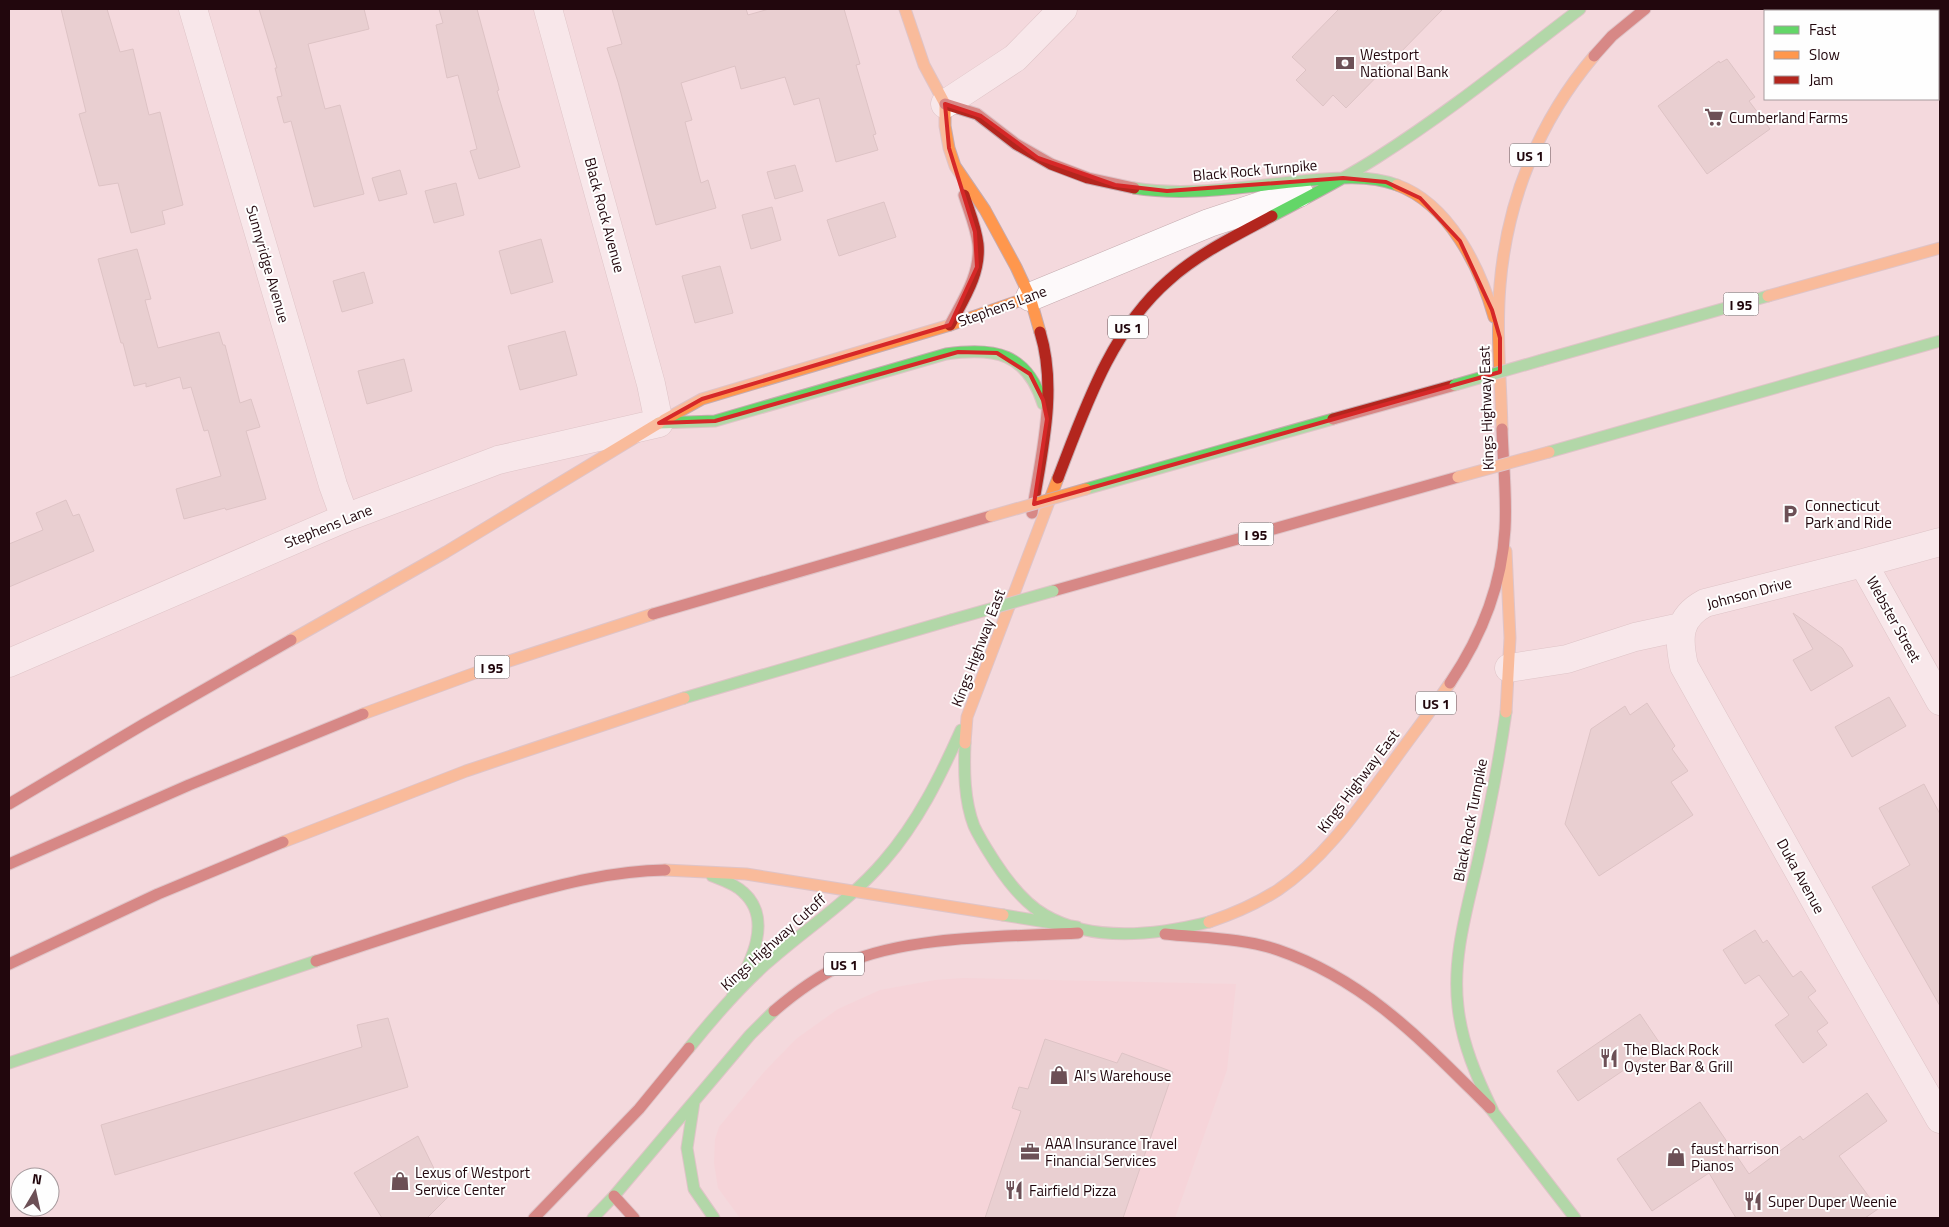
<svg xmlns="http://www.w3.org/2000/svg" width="1949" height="1227" viewBox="0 0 1949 1227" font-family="'Titillium Web',sans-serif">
  <rect width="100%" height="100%" fill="#f4d9dd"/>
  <!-- built -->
  <path fill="#f8cfd5" d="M963,978L1236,984L1227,1070L1175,1218H740L718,1188L714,1163L715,1139L719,1127L764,1072L796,1039L838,1009L880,990L935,980Z"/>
  <!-- building -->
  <path fill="#dcc4c4" stroke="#c2a8a8" d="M61,9H107L120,52L133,49L149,115L160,112L183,205L162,211L165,224L131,233L118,183L99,186L79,114L86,112Z
    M259,9H364L369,29L308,44L325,109L340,105L364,194L314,207L291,121L284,123L277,97L282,96L275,68H277Z
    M439,9H477L499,90L497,91L520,167L479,179L470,151L477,149L458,75L447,78L436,25L443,23Z
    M612,9H746L748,15L769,9H844L860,64L856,65L876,134L873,135L878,150L836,162L819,98L794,105L785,77L741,89L735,66L681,83L692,120L685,122L701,183L708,180L716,208L656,225L618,82L607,48L622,44Z
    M1339,9H1443L1346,108L1333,95L1323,106L1296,80L1306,70L1292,57Z
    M1727,59L1755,97L1749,101L1770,129L1707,174L1658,106L1719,61L1720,63Z
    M795,165L803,191L775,199L767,172Z
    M400,170L407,194L379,201L372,178Z
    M456,183L464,215L434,223L425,191Z
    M884,202L896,237L839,256L827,220Z
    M772,207L781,240L751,249L742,215Z
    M541,239L553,282L511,294L499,251Z
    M137,249L151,299L145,300L158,348L219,332L223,345H225L240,403L251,399L260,427L246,431L266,499L226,510L225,508L184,519L176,489L221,476L208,430L204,431L191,387L183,389L180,377L146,387V383L134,386L123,343H121L98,259Z
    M720,266L733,313L695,323L682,276Z
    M364,272L373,303L342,312L333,281Z
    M565,331L577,375L520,390L508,346Z
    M404,359L412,391L367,404L358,371Z
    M66,500L73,516L79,514L94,551L9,587V544L43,530L36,513Z
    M1793,613L1842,648L1853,666L1811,691L1793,660L1813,649Z
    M1889,697L1906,726L1852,757L1835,727Z
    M1647,703L1675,746L1672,749L1688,771L1671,782L1693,815L1599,876L1565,824L1591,729L1625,706L1630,715Z
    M1924,784L1940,814V1006L1872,887L1910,865L1879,808Z
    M1755,930L1763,943L1767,940L1793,977L1801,971L1816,991L1808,997L1828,1023L1817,1031L1827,1045L1803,1063L1775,1025L1789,1015L1759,975L1745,984L1723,950Z
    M1640,1014L1661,1045L1578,1101L1557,1071Z
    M388,1018L408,1087L115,1175L101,1125L362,1047L357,1025Z
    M1045,1039L1117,1063L1122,1053L1173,1072L1123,1218H985L1021,1111L1012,1108L1019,1087L1028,1089Z
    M1867,1093L1887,1121L1839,1156L1878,1209L1865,1218H1736L1709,1173L1652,1211L1617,1159L1700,1102L1749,1174L1800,1136L1803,1140Z
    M418,1136L448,1197L427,1218H382L354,1173Z"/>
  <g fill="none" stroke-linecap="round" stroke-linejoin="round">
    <!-- street casing -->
    <g stroke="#c5abaf" stroke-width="29">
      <path id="street" d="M193,9L333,485L345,518
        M945,104L1015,58L1063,9
        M1030,297L1209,223L1299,193
        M1940,542L1863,563L1705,603C1677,618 1678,638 1684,666L1845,954L1940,1119
        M1863,563L1940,701
        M9,663L345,518L498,460L659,423L651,384L548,9
        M1509,668L1567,659L1635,637L1681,627"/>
    </g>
    <!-- fast casing -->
    <g stroke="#c5abaf" stroke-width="13">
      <path id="fast" d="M1134,188C1189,197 1247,186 1302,181C1333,178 1367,174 1397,185
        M1272,216C1308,197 1344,179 1378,157C1449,112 1514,59 1580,9
        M1542,360L1768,296
        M659,423L715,421L946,354C995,347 1027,353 1043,404
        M1549,452L1940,341
        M1086,489L1333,419
        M684,698L951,620
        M965,743C964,770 964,800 974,826C980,839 988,851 995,862C1008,882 1024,903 1045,915C1093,943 1157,935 1209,922
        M712,876C722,880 735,884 743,892C776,921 747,969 731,999
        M1003,915L1077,927
        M689,1048C713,1018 738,989 766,964C805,929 850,901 884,861C918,822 940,777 961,730
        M9,1063L316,961
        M694,1102L687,1148L694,1189L714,1218
        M1490,1108L1575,1218
        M1493,1111C1477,1078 1462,1044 1458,1007C1452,958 1467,909 1478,861C1489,812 1499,762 1506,712
        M593,1218L614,1196L750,1035L774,1011"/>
    </g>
    <!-- slow casing -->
    <g stroke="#c5abaf" stroke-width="13">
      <path id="slow" d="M905,9L924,65L945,104V126L949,148L955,166L985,210L1016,267L1030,297L1040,332
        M1938,27L1940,32
        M1397,185C1449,204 1480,267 1494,317
        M1768,296L1940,248
        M664,420L702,399L950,325L1030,297
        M1502,429C1501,382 1496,333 1500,285C1507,200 1539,121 1594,56
        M291,640L446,552L659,423
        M1506,712L1510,638L1506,551
        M363,714L494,666L653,614
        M965,743L967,717L1058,478
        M283,842L466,771L684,698
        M665,870L746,874L1003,915
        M1209,922C1233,914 1256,904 1278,890C1324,859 1357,811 1390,766C1410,738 1431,711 1450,683"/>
    </g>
    <!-- jam casing -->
    <g stroke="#c5abaf" stroke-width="13">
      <path id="jam" d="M1594,56L1612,36L1645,9
        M945,104L977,114L1016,144L1051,164L1088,178L1134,188
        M950,325C963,300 981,274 978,244C976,227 969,211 964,195
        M1333,419L1455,385
        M1058,478C1085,408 1111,330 1169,280C1199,253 1237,235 1272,216
        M1032,513C1041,455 1058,390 1040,332
        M1053,591L1458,477
        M653,614L991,516
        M1450,683C1481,637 1502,584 1505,529C1507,496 1503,462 1502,429
        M9,804L144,724L291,640
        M9,864L189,785L363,714
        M1165,934C1202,938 1243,938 1278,950C1368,981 1425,1044 1490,1108
        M316,961C383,939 449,916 516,897C565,883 614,871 665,870
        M9,964L158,894L283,842
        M774,1011C795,993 818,976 844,964C909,935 1007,937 1078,933
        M614,1196L634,1218
        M534,1218L639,1109L689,1048"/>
    </g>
    <!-- street -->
    <use href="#street" stroke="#fdf9fa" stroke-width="28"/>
    <!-- fast -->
    <use href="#fast" stroke="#63d668" stroke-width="11"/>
    <!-- slow -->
    <use href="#slow" stroke="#ff974d" stroke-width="11"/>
    <!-- jam -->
    <use href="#jam" stroke="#b3261e" stroke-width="11"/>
    <!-- fast-bridge casing -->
    <g stroke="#c5abaf" stroke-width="13" stroke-linecap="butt">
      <path id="fast-bridge" d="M1455,385L1542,360
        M951,620L1053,591"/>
    </g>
    <!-- slow-bridge casing -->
    <g stroke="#c5abaf" stroke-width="13" stroke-linecap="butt">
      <path id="slow-bridge" d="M1458,477L1549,452
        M991,516L1086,489"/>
    </g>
    <!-- fast-bridge -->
    <use href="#fast-bridge" stroke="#63d668" stroke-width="11"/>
    <!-- slow-bridge -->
    <use href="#slow-bridge" stroke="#ff974d" stroke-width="11"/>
  </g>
  <!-- marked area -->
  <path d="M0 0H1949V1227H0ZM945,104L981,116L1038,158L1115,185L1167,191L1343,178L1386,182L1420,198L1460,241L1492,310L1500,338V372L1034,504L1047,419L1043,400L1030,374L997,353L958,352L715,421L659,423L702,399L950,325L977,267L975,232L949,148Z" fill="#f4d9dd" fill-opacity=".55" fill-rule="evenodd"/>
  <path fill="none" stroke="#d62828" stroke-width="4" stroke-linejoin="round" d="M945,104L981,116L1038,158L1115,185L1167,191L1343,178L1386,182L1420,198L1460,241L1492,310L1500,338V372L1034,504L1047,419L1043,400L1030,374L997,353L958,352L715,421L659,423L702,399L950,325L977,267L975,232L949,148Z"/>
  <!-- icons -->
  <defs>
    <g id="bank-bare" transform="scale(1.5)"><path d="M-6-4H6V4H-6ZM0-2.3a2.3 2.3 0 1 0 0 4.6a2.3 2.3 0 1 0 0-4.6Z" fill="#6c5056" stroke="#fefefe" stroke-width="2.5" paint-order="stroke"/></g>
    <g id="supermarket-bare" transform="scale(1.5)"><path d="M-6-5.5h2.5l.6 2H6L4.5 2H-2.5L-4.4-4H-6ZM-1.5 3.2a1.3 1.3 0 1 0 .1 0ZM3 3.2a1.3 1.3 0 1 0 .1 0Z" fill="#6c5056" stroke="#fefefe" stroke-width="2.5" paint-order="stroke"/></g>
    <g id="parking-bare" transform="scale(1.5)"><path d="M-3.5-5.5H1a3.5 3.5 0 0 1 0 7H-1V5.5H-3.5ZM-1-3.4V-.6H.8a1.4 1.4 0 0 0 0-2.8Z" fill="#6c5056" stroke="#fefefe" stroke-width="2.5" paint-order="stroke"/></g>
    <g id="restaurant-bare" transform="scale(1.5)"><path d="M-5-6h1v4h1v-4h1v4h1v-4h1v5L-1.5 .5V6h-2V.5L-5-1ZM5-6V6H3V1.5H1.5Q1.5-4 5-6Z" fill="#6c5056" stroke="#fefefe" stroke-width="2.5" paint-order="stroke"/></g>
    <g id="shop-bare" transform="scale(1.5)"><path d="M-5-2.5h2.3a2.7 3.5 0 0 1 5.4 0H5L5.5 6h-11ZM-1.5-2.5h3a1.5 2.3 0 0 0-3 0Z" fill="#6c5056" stroke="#fefefe" stroke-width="2.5" paint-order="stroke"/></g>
    <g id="office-bare" transform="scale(1.5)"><path d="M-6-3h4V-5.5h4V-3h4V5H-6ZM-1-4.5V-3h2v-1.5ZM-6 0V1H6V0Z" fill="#6c5056" stroke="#fefefe" stroke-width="2.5" paint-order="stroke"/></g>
  </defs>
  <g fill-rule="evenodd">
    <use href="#bank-bare" x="1345" y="63"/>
    <use href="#supermarket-bare" x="1714" y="117"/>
    <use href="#parking-bare" x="1790" y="514"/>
    <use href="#restaurant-bare" x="1609" y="1058"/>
    <use href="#shop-bare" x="1059" y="1075"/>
    <use href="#office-bare" x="1030" y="1152"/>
    <use href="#shop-bare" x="1676" y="1157"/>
    <use href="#shop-bare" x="400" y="1181"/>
    <use href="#restaurant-bare" x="1014" y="1190"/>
    <use href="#restaurant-bare" x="1753" y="1201"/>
  </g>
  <g text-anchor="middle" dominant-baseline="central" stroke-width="4" stroke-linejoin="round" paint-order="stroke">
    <!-- shield labels -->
    <g fill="#fefefe" stroke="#645155" stroke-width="1">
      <rect x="1510" y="143.5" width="40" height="23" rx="4"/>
      <rect x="1723.5" y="292.5" width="35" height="23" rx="4"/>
      <rect x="1108" y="315.5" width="40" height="23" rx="4"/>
      <rect x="1238.5" y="522.5" width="35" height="23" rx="4"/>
      <rect x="474.5" y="655.5" width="35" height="23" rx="4"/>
      <rect x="1416" y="691.5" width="40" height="23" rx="4"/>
      <rect x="824" y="952.5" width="40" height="23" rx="4"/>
    </g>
    <g font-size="14" font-weight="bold" fill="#22070d">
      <text x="1530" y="155">US 1</text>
      <text x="1741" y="304">I 95</text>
      <text x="1128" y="327">US 1</text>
      <text x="1256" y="534">I 95</text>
      <text x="492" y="667">I 95</text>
      <text x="1436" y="703">US 1</text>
      <text x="844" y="964">US 1</text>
    </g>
    <!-- poi labels -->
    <g font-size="15" fill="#22070d" stroke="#fefefe" text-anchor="start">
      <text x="1360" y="54">Westport<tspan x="1360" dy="17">National Bank</tspan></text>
      <text x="1729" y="117">Cumberland Farms</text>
      <text x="1805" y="505">Connecticut<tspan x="1805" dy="17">Park and Ride</tspan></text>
      <text x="1624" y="1049">The Black Rock<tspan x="1624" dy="17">Oyster Bar &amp; Grill</tspan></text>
      <text x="1074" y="1075">Al's Warehouse</text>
      <text x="1045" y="1143">AAA Insurance Travel<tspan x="1045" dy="17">Financial Services</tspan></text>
      <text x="1691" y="1148">faust harrison<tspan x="1691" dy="17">Pianos</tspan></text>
      <text x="415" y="1172">Lexus of Westport<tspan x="415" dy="17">Service Center</tspan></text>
      <text x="1029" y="1190">Fairfield Pizza</text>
      <text x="1768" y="1201">Super Duper Weenie</text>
    </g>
    <!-- street labels -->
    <g font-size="15" fill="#22070d" stroke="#fefefe">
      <text transform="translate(1255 170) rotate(-5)">Black Rock Turnpike</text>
      <text transform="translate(605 215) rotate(75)">Black Rock Avenue</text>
      <text transform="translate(268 264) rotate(74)">Sunnyridge Avenue</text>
      <text transform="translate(1002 306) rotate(-20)">Stephens Lane</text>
      <text transform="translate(1486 408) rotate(-92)">Kings Highway East</text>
      <text transform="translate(328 526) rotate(-22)">Stephens Lane</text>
      <text transform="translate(1749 593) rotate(-15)">Johnson Drive</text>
      <text transform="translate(1894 619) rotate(61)">Webster Street</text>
      <text transform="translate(978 648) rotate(-69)">Kings Highway East</text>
      <text transform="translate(1358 781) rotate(-53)">Kings Highway East</text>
      <text transform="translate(1470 820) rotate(-79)">Black Rock Turnpike</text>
      <text transform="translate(1801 876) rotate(61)">Duka Avenue</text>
      <text transform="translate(773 942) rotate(-42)">Kings Highway Cutoff</text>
    </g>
  </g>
  <!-- border -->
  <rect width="1949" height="1227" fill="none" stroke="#22070d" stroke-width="20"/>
  <!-- legend -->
  <rect x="1764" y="10" width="175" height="90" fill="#fefefe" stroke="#a69b9e"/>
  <rect x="1774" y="26" width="25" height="8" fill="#63d668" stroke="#a69b9e"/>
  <text x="1809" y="35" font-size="15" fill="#22070d">Fast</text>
  <rect x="1774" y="51" width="25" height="8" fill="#ff974d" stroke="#a69b9e"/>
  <text x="1809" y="60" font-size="15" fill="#22070d">Slow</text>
  <rect x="1774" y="76" width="25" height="8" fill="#b3261e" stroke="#a69b9e"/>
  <text x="1809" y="85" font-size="15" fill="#22070d">Jam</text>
  <!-- north arrow -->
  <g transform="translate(35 1192) rotate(9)"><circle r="24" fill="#fefefe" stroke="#a69b9e"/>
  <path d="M0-4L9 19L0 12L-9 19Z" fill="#6c5056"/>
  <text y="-8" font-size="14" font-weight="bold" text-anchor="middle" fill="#22070d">N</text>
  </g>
</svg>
